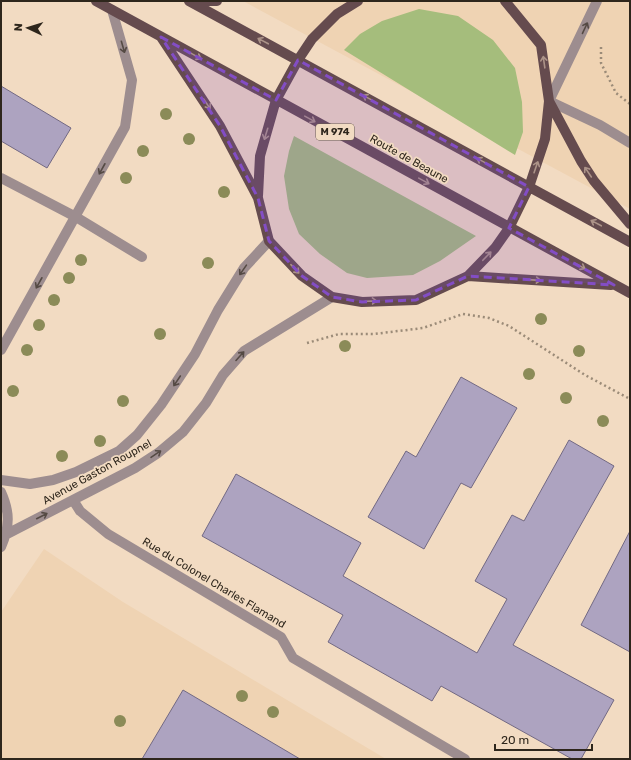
<svg xmlns="http://www.w3.org/2000/svg" width="631" height="760" viewBox="0 0 631 760" font-family="Rubik,sans-serif">
  <rect width="100%" height="100%" fill="#f2dbc2"/>
  <!-- built -->
  <path fill="#efd3b3" d="M243,1H630V209Z
    M44,549L123,602L386,759H1V612Z"/>
  <!-- green -->
  <path fill="#a5bd7c" d="M419,9L458,16L493,40L515,68L522,102L523,132L515,155L344,50L360,34L382,21Z
    M294,136L476,236L440,261L413,275L367,278L347,273L320,254L299,234L289,209L284,176L289,151Z"/>
  <!-- building -->
  <path fill="#ada3c0" stroke="#726983" d="M1,86L71,128L47,168L1,141Z
    M461,377L517,408L471,488L461,483L424,549L368,517L406,451L416,457Z
    M569,440L614,466L513,645L614,700L581,759H572L441,686L432,701L328,642L343,615L202,536L236,474L361,543L343,576L477,653L507,599L475,581L512,515L524,521Z
    M630,531V652L581,625Z
    M183,690L300,759H142Z"/>
  <g fill="none" stroke-linecap="round" stroke-linejoin="round">
    <!-- path -->
    <path stroke="#9b8b78" stroke-width="2.5" stroke-dasharray="2 3" stroke-linecap="butt" d="M601,47V63L616,93L630,104
      M307,343L339,334H374L423,328L463,314L489,318L509,326L585,375L630,399"/>
    <!-- lane -->
    <path stroke="#9d8d8f" stroke-width="10" d="M76,217L142,257"/>
    <!-- street -->
    <path stroke="#9d8d8f" stroke-width="10" d="M597,1L549,101L600,125L630,143
      M1,178L76,217
      M1,350L125,127L132,80L112,10
      M1,480L30,484L53,480L76,472L119,451L137,435L161,405L195,354L218,310L244,268L269,241
      M1,492C10,512 10,526 1,547
      M73,500L80,511L108,534L281,637L293,658L465,759
      M7,534L135,468L158,453L183,432L206,403L223,375L244,351L332,297"/>
    <!-- primary -->
    <path stroke="#654b4e" stroke-width="10" d="M96,1L630,293
      M189,1L630,242
      M191,1H217
      M161,37L220,126L258,198L269,241L302,276L332,297L362,302L416,300L468,276L495,248L509,228L529,187L545,139L549,101L541,45L505,1
      M549,101L581,161L594,181L630,224
      M258,196L260,156L276,100L298,60L312,39L337,14L358,1
      M468,276L611,285"/>
  </g>
  <!-- trees -->
  <g fill="#8b8b58">
    <circle cx="166" cy="114" r="6"/>
    <circle cx="189" cy="139" r="6"/>
    <circle cx="143" cy="151" r="6"/>
    <circle cx="126" cy="178" r="6"/>
    <circle cx="224" cy="192" r="6"/>
    <circle cx="81" cy="260" r="6"/>
    <circle cx="208" cy="263" r="6"/>
    <circle cx="69" cy="278" r="6"/>
    <circle cx="54" cy="300" r="6"/>
    <circle cx="541" cy="319" r="6"/>
    <circle cx="39" cy="325" r="6"/>
    <circle cx="160" cy="334" r="6"/>
    <circle cx="345" cy="346" r="6"/>
    <circle cx="27" cy="350" r="6"/>
    <circle cx="579" cy="351" r="6"/>
    <circle cx="529" cy="374" r="6"/>
    <circle cx="13" cy="391" r="6"/>
    <circle cx="566" cy="398" r="6"/>
    <circle cx="123" cy="401" r="6"/>
    <circle cx="603" cy="421" r="6"/>
    <circle cx="100" cy="441" r="6"/>
    <circle cx="62" cy="456" r="6"/>
    <circle cx="242" cy="696" r="6"/>
    <circle cx="273" cy="712" r="6"/>
    <circle cx="120" cy="721" r="6"/>
  </g>
  <!-- one-way arrows -->
  <defs><path id="oneway-shaft" d="M-6 0H5M1.5-3L5.5 0L1.5 3" fill="none" stroke-width="1.6" stroke-linecap="round" stroke-linejoin="round"/></defs>
  <g stroke="#554a44">
    <use href="#oneway-shaft" transform="translate(585 28) rotate(-65)"/>
    <use href="#oneway-shaft" transform="translate(123 47) rotate(74)"/>
    <use href="#oneway-shaft" transform="translate(102 169) rotate(119)"/>
    <use href="#oneway-shaft" transform="translate(243 270) rotate(125)"/>
    <use href="#oneway-shaft" transform="translate(39 283) rotate(119)"/>
    <use href="#oneway-shaft" transform="translate(240 356) rotate(-48)"/>
    <use href="#oneway-shaft" transform="translate(177 381) rotate(124)"/>
    <use href="#oneway-shaft" transform="translate(156 454) rotate(-34)"/>
    <use href="#oneway-shaft" transform="translate(42 516) rotate(-27)"/>
  </g>
  <g stroke="#ac9388">
    <use href="#oneway-shaft" transform="translate(263 41) rotate(-152)"/>
    <use href="#oneway-shaft" transform="translate(196 56) rotate(29)"/>
    <use href="#oneway-shaft" transform="translate(544 62) rotate(-98)"/>
    <use href="#oneway-shaft" transform="translate(368 98) rotate(-151)"/>
    <use href="#oneway-shaft" transform="translate(207 104) rotate(56)"/>
    <use href="#oneway-shaft" transform="translate(310 119) rotate(29)"/>
    <use href="#oneway-shaft" transform="translate(266 134) rotate(107)"/>
    <use href="#oneway-shaft" transform="translate(482 161) rotate(-151)"/>
    <use href="#oneway-shaft" transform="translate(536 167) rotate(-71)"/>
    <use href="#oneway-shaft" transform="translate(588 172) rotate(-124)"/>
    <use href="#oneway-shaft" transform="translate(424 181) rotate(29)"/>
    <use href="#oneway-shaft" transform="translate(596 223) rotate(-152)"/>
    <use href="#oneway-shaft" transform="translate(487 256) rotate(-46)"/>
    <use href="#oneway-shaft" transform="translate(580 266) rotate(29)"/>
    <use href="#oneway-shaft" transform="translate(295 269) rotate(47)"/>
    <use href="#oneway-shaft" transform="translate(535 280) rotate(4)"/>
    <use href="#oneway-shaft" transform="translate(371 301) rotate(-2)"/>
  </g>
  <!-- marked area -->
  <path fill="#834dc5" fill-opacity="0.2" stroke="#834dc5" stroke-width="3" stroke-dasharray="8 5" stroke-linejoin="round" d="M161,37L276,100L298,60L529,187L509,228L614,285L468,276L416,300L362,302L332,297L302,276L269,241L258,198L220,126Z"/>
  <g text-anchor="middle" dominant-baseline="central" stroke-width="3.5" stroke-linejoin="round" paint-order="stroke">
    <!-- shield labels -->
    <rect fill="#f2dbc2" stroke="#695c4e" stroke-width="1" x="316" y="124" width="38" height="16" rx="3"/>
    <g font-size="10" font-weight="bold" fill="#2e261c">
      <text x="335" y="132">M 974</text>
    </g>
    <!-- street labels -->
    <g font-size="11" fill="#2e261c" stroke="#f2dbc2">
      <text transform="translate(409 159) rotate(29)">Route de Beaune</text>
      <text transform="translate(97 472) rotate(-29)">Avenue Gaston Roupnel</text>
      <text transform="translate(214 583) rotate(31)">Rue du Colonel Charles Flamand</text>
    </g>
  </g>
  <!-- border -->
  <rect width="631" height="760" fill="none" stroke="#2e261c" stroke-width="4"/>
  <!-- north arrow -->
  <g transform="translate(28 28) rotate(274)" stroke="#f2dbc2" stroke-width="3" paint-order="stroke">
  <path d="M0-3L7 15L0 10L-7 15Z" fill="#2e261c"/>
  <text y="-6" font-size="11" font-weight="bold" text-anchor="middle" fill="#2e261c">N</text>
  </g>
  <!-- scale -->
  <path d="M495 744v6h97v-6" fill="none" stroke="#2e261c" stroke-width="2"/>
  <text x="501" y="744" font-size="12" fill="#2e261c" stroke="#f2dbc2" stroke-width="3" paint-order="stroke">20 m</text>
</svg>
